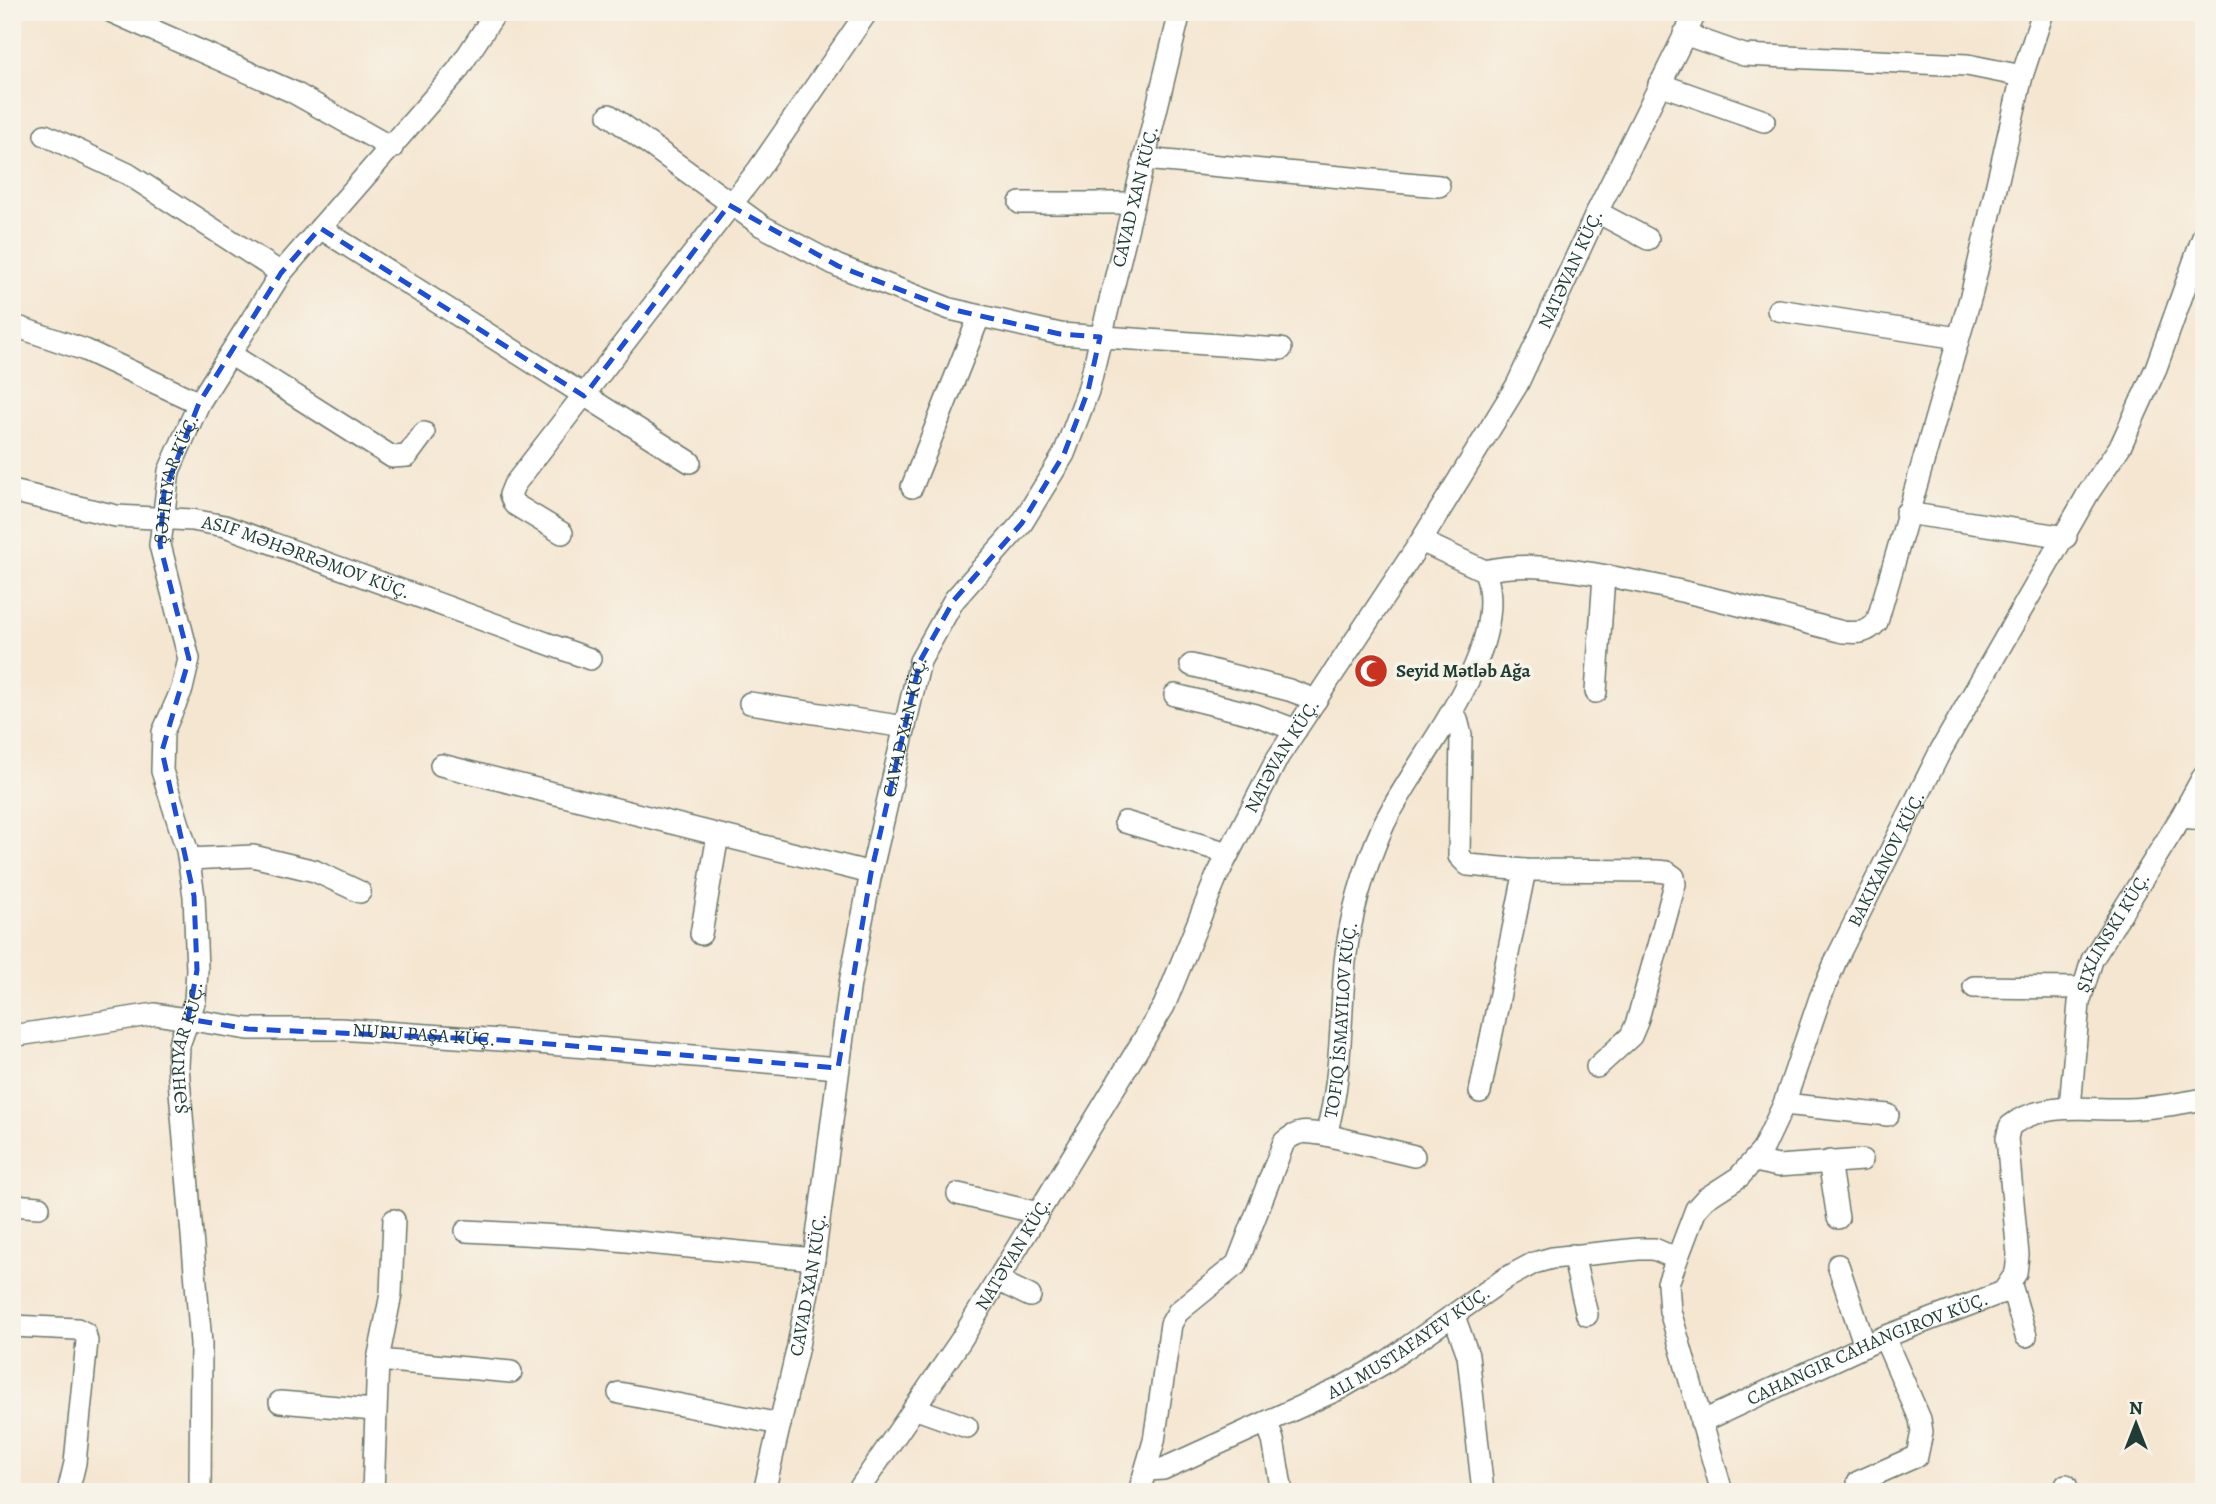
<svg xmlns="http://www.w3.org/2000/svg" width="2216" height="1504" viewBox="0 0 2216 1504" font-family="Alegreya,serif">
  <rect width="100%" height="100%" fill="#f7f3e8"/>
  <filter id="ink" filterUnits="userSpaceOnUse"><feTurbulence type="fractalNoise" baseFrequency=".0143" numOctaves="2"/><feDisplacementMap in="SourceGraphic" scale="14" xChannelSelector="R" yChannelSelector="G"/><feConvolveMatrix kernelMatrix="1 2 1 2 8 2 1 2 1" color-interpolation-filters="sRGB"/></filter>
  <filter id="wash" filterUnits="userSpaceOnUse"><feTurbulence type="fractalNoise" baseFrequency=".00686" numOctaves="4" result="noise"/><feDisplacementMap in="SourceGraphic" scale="28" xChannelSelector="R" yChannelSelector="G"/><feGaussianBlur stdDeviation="1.57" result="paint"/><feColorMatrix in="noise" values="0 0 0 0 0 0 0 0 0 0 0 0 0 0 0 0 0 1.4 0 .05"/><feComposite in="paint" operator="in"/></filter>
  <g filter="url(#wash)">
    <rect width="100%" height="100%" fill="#f5e6d1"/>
  </g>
  <g filter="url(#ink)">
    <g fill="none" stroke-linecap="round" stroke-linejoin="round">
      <!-- minor casing -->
      <g stroke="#6a786b" stroke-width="24">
        <g id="minor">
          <path d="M112,12L293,92L392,148"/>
          <path d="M1684,34L1744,55L1967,65L2022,76"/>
          <path d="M1659,84L1764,121"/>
          <path d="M609,115L762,226L838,266L950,309L1060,334L1281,349"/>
          <path d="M45,135L128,174L281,273"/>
          <path d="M1144,159L1439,186"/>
          <path d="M1020,203H1132"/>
          <path d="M1597,212L1648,239"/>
          <path d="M320,228L690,462"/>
          <path d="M1778,310L1958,338"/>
          <path d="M12,325L85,350L199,403"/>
          <path d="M230,354L392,457L407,456L424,433"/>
          <path d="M912,487L979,317"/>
          <path id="s1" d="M12,491L116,516L192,520L225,526L590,659"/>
          <path d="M1906,513L2066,537"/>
          <path d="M562,533L514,504L510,495L514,485L758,170L867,12"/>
          <path d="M1485,571C1527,561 1571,570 1613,577C1690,591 1766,612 1843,632C1858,633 1866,634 1877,622L1972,292L2022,76L2043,12"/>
          <path d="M1191,665L1289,690L1316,700"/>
          <path d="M1596,692L1604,576"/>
          <path d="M1175,695L1256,715L1296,730"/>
          <path d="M750,703L905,727"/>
          <path d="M1452,714L1457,719L1461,735L1459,856L1468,865L1525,870L1656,871L1667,872L1674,877L1675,884L1637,1022L1631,1036L1597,1067"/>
          <path d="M441,765L871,873"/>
          <path d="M2181,817L2204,819"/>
          <path d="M1125,822L1228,853"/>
          <path d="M189,859L253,856L315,871L360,892"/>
          <path d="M701,934L718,835"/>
          <path d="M1974,987L2082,988"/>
          <path id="s2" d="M12,1036L155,1014L248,1029H339L501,1040L838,1068"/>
          <path d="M1480,1092L1525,870"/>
          <path d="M1784,1104L1888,1115"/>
          <path id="s3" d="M2070,1108L2079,1003L2092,960L2181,817L2204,775"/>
          <path d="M1326,1135L1414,1156"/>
          <path d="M1756,1161L1778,1166L1862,1160"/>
          <path d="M1829,1161L1838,1218"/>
          <path d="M958,1194L1038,1213"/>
          <path d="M12,1205L39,1207"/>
          <path d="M466,1231L595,1238L814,1259"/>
          <path d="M1573,1255L1587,1315"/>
          <path d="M1838,1265L1865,1346"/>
          <path d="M997,1280L1030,1296"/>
          <path d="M2011,1285L2026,1336"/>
          <path d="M1454,1316L1468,1355L1483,1492"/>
          <path d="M12,1326L77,1329L85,1333L87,1341L75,1463L68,1492"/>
          <path d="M378,1360L511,1372"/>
          <path d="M619,1393L780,1424"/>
          <path d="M280,1402L374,1410"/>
          <path d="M914,1408L967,1427"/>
          <path id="s4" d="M1701,1422L1884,1337L2003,1292L2016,1273L2018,1255L2007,1138L2010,1126C2043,1101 2088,1110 2127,1109C2153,1108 2178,1104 2204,1099"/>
          <path d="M1267,1423L1273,1440L1282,1492"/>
          <path id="s5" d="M1148,1470L1163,1469L1341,1388L1386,1362L1506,1278L1534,1263L1552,1258L1638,1249H1654L1675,1258"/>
          <path d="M1858,1482L1917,1456L1922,1432L1920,1419L1884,1337"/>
          <path d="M2066,1485L2068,1492"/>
          <path id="s6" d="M200,1492L201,1343L178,1067L179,1045L195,1000L197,970L194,896L187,850L162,771L163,732L182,689L189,659L160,545L169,471L199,403L281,273L457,71L496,12"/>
          <path d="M373,1492L378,1360L391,1294L394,1220"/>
          <path id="s7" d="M764,1492L798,1346L814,1259L850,983L871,873L920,661L954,600L1022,523L1064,454L1088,391L1180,12"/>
          <path id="s8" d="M857,1492L961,1340L1164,1006L1216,878L1278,757L1421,541L1517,385L1597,212L1696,12"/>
          <path id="s9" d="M1139,1492L1154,1441L1171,1324L1178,1312L1237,1264L1284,1142C1299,1129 1308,1132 1326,1135C1342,1078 1340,1021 1345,962C1350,916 1365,866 1384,824C1417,756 1513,650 1485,571L1421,541"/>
          <path id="s10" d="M1722,1492L1670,1311L1668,1283L1696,1209L1705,1199L1739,1177L1762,1151L1784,1104L1820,998L1837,958L1941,750L2089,492L2121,445L2156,368L2204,234"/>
        </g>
      </g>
      <!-- minor -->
      <use href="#minor" stroke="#fff" stroke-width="21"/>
    </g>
  </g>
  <!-- marked area -->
  <path fill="none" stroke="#1d4ed8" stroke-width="5" stroke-dasharray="14 9" stroke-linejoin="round" d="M729,205L838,266L950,309L1060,334L1100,337L1088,391L1064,454L1022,523L954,600L920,661L871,873L838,1068L501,1040L248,1029L188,1019L197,970L194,896L162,751L189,659L160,545L164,493L199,403L281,273L320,228L584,396Z"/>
  <!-- icons -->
  <defs>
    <g id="mosque-disc" transform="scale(1.75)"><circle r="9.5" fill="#c8321e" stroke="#f7f3e8"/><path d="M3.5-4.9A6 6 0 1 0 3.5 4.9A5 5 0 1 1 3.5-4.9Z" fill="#fff"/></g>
  </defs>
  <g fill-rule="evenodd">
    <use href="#mosque-disc" x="1371" y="671"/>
  </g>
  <g text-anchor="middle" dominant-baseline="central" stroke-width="7" stroke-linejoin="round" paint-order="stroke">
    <!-- street labels -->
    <g font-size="19" fill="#1f3d34" stroke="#f7f3e8">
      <text stroke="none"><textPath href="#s7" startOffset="1367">CAVAD XAN KÜÇ.</textPath></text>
      <text stroke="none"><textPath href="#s8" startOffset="1419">NATƏVAN KÜÇ.</textPath></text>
      <text stroke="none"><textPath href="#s6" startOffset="1032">ŞƏHRIYAR KÜÇ.</textPath></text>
      <text stroke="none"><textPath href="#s1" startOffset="303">ASIF MƏHƏRRƏMOV KÜÇ.</textPath></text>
      <text stroke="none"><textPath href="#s7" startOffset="779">CAVAD XAN KÜÇ.</textPath></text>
      <text stroke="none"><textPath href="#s8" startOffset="852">NATƏVAN KÜÇ.</textPath></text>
      <text stroke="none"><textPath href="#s10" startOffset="702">BAKIXANOV KÜÇ.</textPath></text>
      <text stroke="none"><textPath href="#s3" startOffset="184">ŞIXLINSKI KÜÇ.</textPath></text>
      <text stroke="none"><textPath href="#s9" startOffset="553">TOFIQ İSMAYILOV KÜÇ.</textPath></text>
      <text stroke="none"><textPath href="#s2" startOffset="415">NURU PAŞA KÜÇ.</textPath></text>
      <text stroke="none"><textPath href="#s6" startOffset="446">ŞƏHRIYAR KÜÇ.</textPath></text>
      <text stroke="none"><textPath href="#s8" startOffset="285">NATƏVAN KÜÇ.</textPath></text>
      <text stroke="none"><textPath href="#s7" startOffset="212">CAVAD XAN KÜÇ.</textPath></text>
      <text stroke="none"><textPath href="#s5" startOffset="292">ALI MUSTAFAYEV KÜÇ.</textPath></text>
      <text stroke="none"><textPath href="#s4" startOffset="182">CAHANGIR CAHANGIROV KÜÇ.</textPath></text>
    </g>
    <!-- poi labels -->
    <g font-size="19" font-weight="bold" fill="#1f3d34" stroke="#f7f3e8" text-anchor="start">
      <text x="1396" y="671">Seyid Mətləb Ağa</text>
    </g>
  </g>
  <!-- margin -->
  <rect width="2216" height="1504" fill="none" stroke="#f7f3e8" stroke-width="42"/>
  <!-- north arrow -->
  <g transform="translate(2136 1424)" stroke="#f7f3e8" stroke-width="5" paint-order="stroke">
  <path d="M0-5L12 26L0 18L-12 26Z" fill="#1f3d34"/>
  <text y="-10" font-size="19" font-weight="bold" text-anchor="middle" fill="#1f3d34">N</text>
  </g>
</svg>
